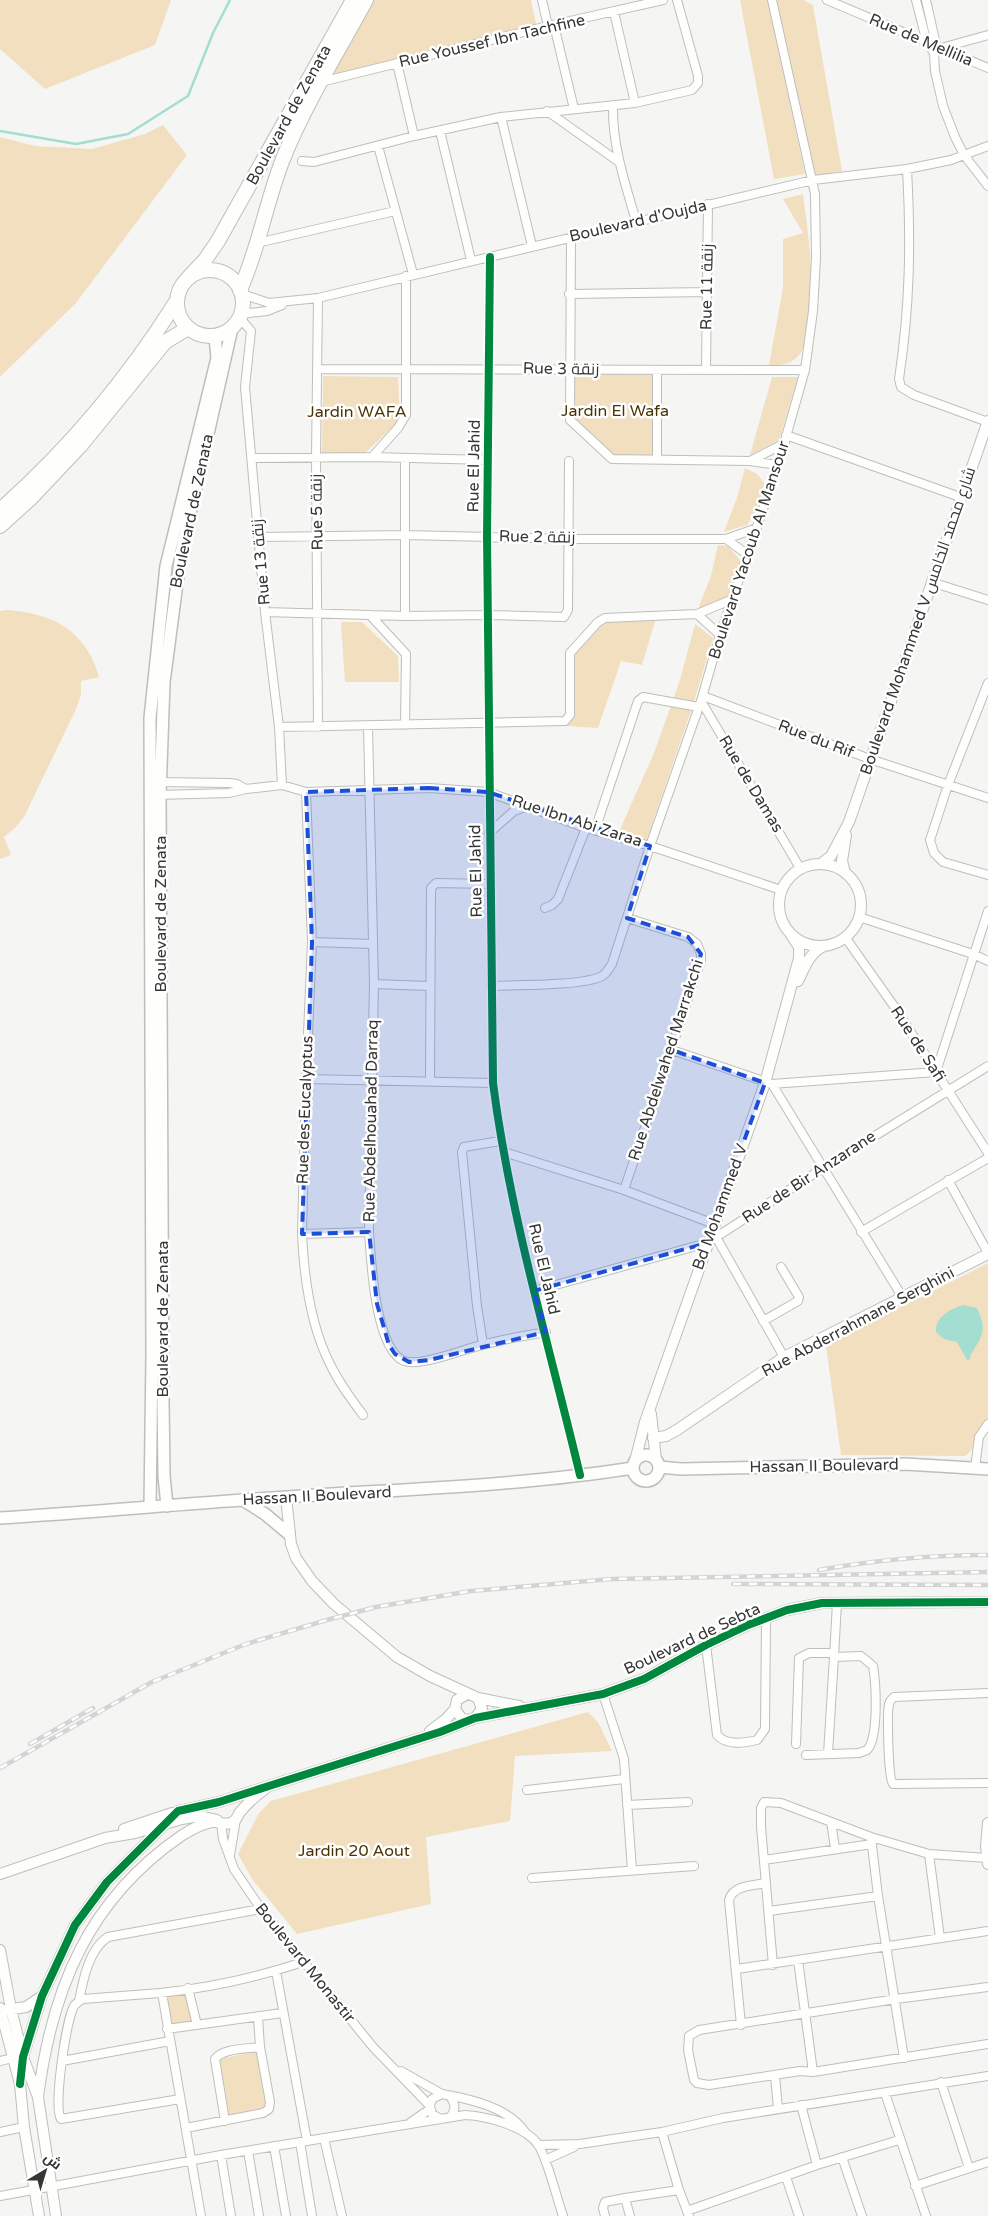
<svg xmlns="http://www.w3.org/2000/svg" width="988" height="2216" viewBox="0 0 988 2216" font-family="'Varela Round',Cairo,sans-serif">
  <rect width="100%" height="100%" fill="#f5f6f3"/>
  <!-- green -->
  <path fill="#f1dfbf" d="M0,0H171L155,45L45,89L0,49Z
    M373,0H531L537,28L330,78Z
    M740,0H768L805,174L774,179Z
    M776,0H804L813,5L842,171L814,176Z
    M163,125L187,155L76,303L0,377V137L35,146L92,149L145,134Z
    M803,194C809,237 817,297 805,339C804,344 803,351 800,354C792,364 781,366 769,365L783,288V239L803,233L783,199Z
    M571,369L657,371V459L604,455L566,423Z
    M323,376L398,377L400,420L364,454L322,455Z
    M772,377H798L779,440L750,455Z
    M745,468L757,474L765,484L756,511L747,525L724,532L737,498Z
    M718,545L728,546L741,561L729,596L698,609L711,576Z
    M7,610C52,613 86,630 99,677L81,681V694L77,707L24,817L15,828L4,837L11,855L0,859V611Z
    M609,613L656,618L642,665L621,661L598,728L566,726L568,658Z
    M341,622H362L398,656L399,682H345Z
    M695,624L713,638L694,702L646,842L617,836L654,753L680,680Z
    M988,1263V1419L976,1434L971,1451L965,1456L841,1455L825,1339L913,1301Z
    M588,1712L598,1722L612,1751L515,1756L510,1821L426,1837L431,1904L297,1934L252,1879L238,1854L259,1813L271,1801Z
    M188,1989L193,2024L167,2032L160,1993Z
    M259,2051L271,2115L222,2123L210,2061Z"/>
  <!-- water -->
  <path fill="#a4ded0" d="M963,1305L977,1308C988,1331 982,1336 970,1356L971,1359L967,1360L957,1342L944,1339L936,1332C935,1317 950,1309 963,1305Z"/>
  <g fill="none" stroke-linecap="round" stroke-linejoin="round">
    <!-- stream -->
    <path stroke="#a4ded0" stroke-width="2.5" d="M0,131L76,144L128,134L188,96L213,33L230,0"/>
    <!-- street casing -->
    <g stroke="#bebebd" stroke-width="10">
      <path id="street" d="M542,0L548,26
        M827,0L988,68
        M916,0L927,43L934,53L935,71L943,106L955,137L964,155L988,186
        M926,0L937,49
        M614,12L635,103
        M554,25L574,109
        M941,48L988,35
        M397,63L414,136
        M321,82L548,26L663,0
        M613,105C612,145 625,183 636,221
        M547,111L619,162
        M501,117L532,246
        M440,131L471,260
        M378,146L413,274
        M302,161L314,162L414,136L501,117L635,103L692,90L698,83V76L677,0
        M907,169C911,242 910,306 899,379L901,387L914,395L988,422
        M571,237L570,420L612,459L750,461L778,465
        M257,243L395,211
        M490,257L487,536L493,1083C510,1215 549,1345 580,1475
        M242,294L269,303L318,298L813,180L907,169L951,160L988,146
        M569,294L707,292
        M241,314L267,311L282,305
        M240,318L251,331L245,387L265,612L279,727L282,785L306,792L429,788L488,792L586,828L650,846L781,890
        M318,369L805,370
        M706,370L708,204
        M657,371V459
        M786,435L960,497
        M372,457L398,428L406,415V276
        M252,458L372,457L488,460
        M750,461L785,443
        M259,537L406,535L569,539H726L757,528
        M726,539L748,555
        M931,582L988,600
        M265,612L405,616L489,615L564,617L568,610L569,461
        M370,615L406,654L405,725
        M405,616V458
        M720,635L697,614L733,599
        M988,683L948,785L930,840L934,853L943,862L988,875
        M703,696L870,759L988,798
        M701,701L800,868
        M279,727L565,721L570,715V653L598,622L605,618L697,614
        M318,727L316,457L318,298
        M368,727L374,984L369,1232C371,1260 375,1349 404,1361C421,1367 464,1349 482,1345C503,1339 524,1336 546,1332
        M157,782L229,783L237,784L246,789
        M306,792L312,942L306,1079L302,1234C304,1277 310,1325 330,1364C339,1383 351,1399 363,1415
        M157,795L229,793L246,789L282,785
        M595,830L638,701L643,697L699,707
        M489,833L514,811L528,806
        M545,908L552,905L558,899L586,828
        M859,917L973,954L988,961
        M845,937L896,1009L988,1153
        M312,942L373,944
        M374,984L429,986
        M491,986C515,985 584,986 602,976C607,973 609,968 612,964L650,846L701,701L720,635L778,465L805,370L813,311L816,258L815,194L772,0
        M672,1050L772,1084L903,1298
        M306,1079L493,1083
        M430,1081L431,888L436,883L490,884
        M772,1084L936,1072L988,911
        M504,1152L624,1190L714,1224
        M948,1180L988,1253
        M624,1190L701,960V954L697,944L688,937L627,918
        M861,1232L988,1158
        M302,1234L369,1232
        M716,1237L784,1357
        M534,1291L707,1243L823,1168L988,1066
        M763,1321L798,1301L799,1297L781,1267
        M483,1344L477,1306L462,1152L464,1147L500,1141
        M975,1468L979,1437L988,1424
        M706,1645L717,1735C727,1746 744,1743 757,1740L765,1729L766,1619
        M988,1693L894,1697C891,1700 890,1700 889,1704C887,1713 888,1778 893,1784L988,1783
        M603,1694L624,1759L632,1870
        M796,1744L799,1658L809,1653H834
        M828,1754L834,1657
        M806,1755L859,1753L867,1750C879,1738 876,1683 873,1666L861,1656L834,1657L837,1603
        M527,1790L624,1779
        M627,1805L688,1802
        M831,1822L835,1848
        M221,1823L223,1839L234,1869L261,1909L373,2047L430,2106
        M871,1837L878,1896L904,2058
        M929,1854L940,1938
        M230,1855L236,1819
        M764,1860L872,1844
        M532,1878L694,1866
        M769,1911L878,1896
        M798,1960L813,2072
        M773,1965L761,1827V1808L764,1802L781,1803L871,1837L929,1854L987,1858
        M737,1969L988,1931
        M276,1971L307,2141
        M988,1987L896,1999L699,2030L689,2036L688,2050L694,2080L697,2083L709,2085L800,2071L813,2072L988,2044
        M188,1988L197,2025
        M162,1993L201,2216
        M79,2001C83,1980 89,1949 108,1937L261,1909
        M741,2025L729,1900C733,1885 752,1886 766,1883
        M167,2029L282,2013
        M0,2061L13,2058
        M62,2061L170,2041
        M401,2071L442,2094
        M775,2076L778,2109
        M941,2082L969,2168
        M885,2093L926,2216
        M180,2099L61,2119C53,2108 66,2020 74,2006C76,2003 79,2001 83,1999C109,1997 135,1995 160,1993C208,1988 258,1977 303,1962
        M801,2105L817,2165
        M450,2117C456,2110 456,2104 450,2097
        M441,2119L432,2114L430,2106L432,2099L442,2094C470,2099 508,2107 525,2132
        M225,2121L215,2059C222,2048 248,2049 260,2047
        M411,2122L430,2109
        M186,2128L263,2113L269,2109L270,2102L260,2047L258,2017
        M0,2132L24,2127
        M662,2132L679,2190L689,2216
        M324,2138L342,2216
        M300,2142L312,2216
        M538,2145L580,2144L613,2139L662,2132L723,2118L988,2076
        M274,2146L286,2216
        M248,2151L259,2216
        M221,2155L231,2216
        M842,2157L862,2216
        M545,2160L574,2147
        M786,2177L799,2216
        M915,2186L988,2162
        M0,2196L221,2155L465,2115C486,2116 527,2126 539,2146C550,2167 555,2193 563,2216
        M687,2211L817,2165L899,2140
        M605,2216L603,2208L605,2202L625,2198
        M630,2216L625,2198L679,2190"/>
    </g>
    <!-- secondary casing -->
    <g stroke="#bebebd" stroke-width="12">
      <path id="secondary" d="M821,864L831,856L849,822L988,421
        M779 905a41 41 0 1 1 82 0a41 41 0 1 1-82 0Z
        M845,873L842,861L846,835
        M798,981C805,967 809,953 824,946
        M651,1414L656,1460
        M653,1438L666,1436L677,1430L784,1357L988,1254
        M635,1461L645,1422L765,1083L799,958V947L791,935
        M286,1497L291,1544L296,1558L312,1581L334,1604L397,1657L430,1676L478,1698L482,1709L475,1718
        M467,1694L457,1700L455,1709L462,1719L471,1720
        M478,1698L519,1706
        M430,1731L446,1719L455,1709
        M988,1823L986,1846L988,1864
        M124,1829L172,1813
        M0,1874L105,1838L135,1833L182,1819L200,1816L217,1820
        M0,1950L11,2009L23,2057L38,2097L56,2216
        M0,2008L20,2084L24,2127L39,2216
        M6,2010L26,2007L42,1996
        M20,2084L23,2057L42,1996L75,1925L107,1882L178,1811L219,1802L272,1785L440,1732L475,1718L603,1694L644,1679L706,1645L748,1625L787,1610L822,1603L988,1602
        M38,2097C52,1989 88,1900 181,1836C190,1830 201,1824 212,1822C220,1821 227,1827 234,1821C237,1819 238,1815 240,1812C247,1804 256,1795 265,1789"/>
    </g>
    <!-- primary casing -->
    <g stroke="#bebebd" stroke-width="14">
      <path id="primary" d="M633 1468a13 13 0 1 1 26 0a13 13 0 1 1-26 0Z
        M659,1467L681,1469L905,1464L988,1469
        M243,1500L265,1514L289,1534
        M167,1506L164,1476L163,1401L160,795L164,682L181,553L232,328
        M150,1507L152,1356L150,718L166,566L217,358L215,336
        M0,1518C96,1512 191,1503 287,1497C402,1489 519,1486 633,1468"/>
    </g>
    <!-- highway casing -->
    <g stroke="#bebebd" stroke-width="16">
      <path id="highway" d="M177 303a33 33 0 1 1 66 0a33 33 0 1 1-66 0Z
        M188,278L205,260L218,241L353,0
        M240,290C259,248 266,202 283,159C305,104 338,52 366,0
        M0,510C68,450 128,378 176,302
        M0,526L31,498L81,445L165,342L188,328"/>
    </g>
    <!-- street -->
    <use href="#street" stroke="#fefefd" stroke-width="8"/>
    <!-- secondary -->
    <use href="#secondary" stroke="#fefefd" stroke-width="10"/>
    <!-- primary -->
    <use href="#primary" stroke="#fefefd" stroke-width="11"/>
    <!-- highway -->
    <use href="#highway" stroke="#fefefd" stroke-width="14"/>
    <!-- rail casing -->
    <g stroke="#d4d4d4" stroke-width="4.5">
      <path id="rail" d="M819,1570C876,1560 931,1555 988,1555
        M733,1584L988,1585
        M30,1744L93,1708
        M0,1768L152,1682L246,1644L327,1620L376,1607L471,1591L612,1579L988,1572"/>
    </g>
    <!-- rail -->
    <use href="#rail" stroke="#fff" stroke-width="2.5" stroke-dasharray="8" stroke-linecap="butt"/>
    <!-- cycleway casing -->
    <g stroke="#fff" stroke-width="11">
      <path id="cycleway" d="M490,257L487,536L493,1083C510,1215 549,1345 580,1475
        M20,2084L23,2057L42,1996L75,1925L107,1882L178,1811L219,1802L272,1785L440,1732L475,1718L603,1694L644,1679L706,1645L748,1625L787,1610L822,1603L988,1602"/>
    </g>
    <!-- cycleway -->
    <use href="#cycleway" stroke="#00873e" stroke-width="8"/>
  </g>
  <!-- marked area -->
  <path fill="#1d4ed8" fill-opacity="0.2" stroke="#1d4ed8" stroke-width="4" stroke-dasharray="10 6" stroke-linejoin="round" d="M429,788L488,792L650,846L627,918L688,937L701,954L672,1050L765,1083L707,1243L534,1291L546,1332L429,1360L409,1362L395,1354L389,1345L377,1304L369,1232L302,1234L312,942L306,792Z"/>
  <g text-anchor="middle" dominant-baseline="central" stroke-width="5" stroke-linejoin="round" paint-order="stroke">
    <!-- street labels -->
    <g font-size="16" fill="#363735" stroke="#fff">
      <text transform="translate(921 40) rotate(23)">Rue de Mellilia</text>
      <text transform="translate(492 41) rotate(-13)">Rue Youssef Ibn Tachfine</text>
      <text transform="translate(289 115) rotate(-61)">Boulevard de Zenata</text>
      <text transform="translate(638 221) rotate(-13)">Boulevard d'Oujda</text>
      <text transform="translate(707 287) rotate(-89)">Rue 11 زنقة</text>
      <text transform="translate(561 369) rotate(1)">Rue 3 زنقة</text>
      <text transform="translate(474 466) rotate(-89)">Rue El Jahid</text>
      <text transform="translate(192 511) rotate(-78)">Boulevard de Zenata</text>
      <text transform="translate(317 512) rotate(-91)">Rue 5 زنقة</text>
      <text transform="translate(537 537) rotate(1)">Rue 2 زنقة</text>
      <text transform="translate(749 550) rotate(-72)">Boulevard Yacoub Al Mansour</text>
      <text transform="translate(261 562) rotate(-95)">Rue 13 زنقة</text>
      <text transform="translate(918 621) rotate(-71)">Boulevard Mohammed V شارع محمد الخامس</text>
      <text transform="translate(816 739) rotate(21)">Rue du Rif</text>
      <text transform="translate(751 784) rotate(59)">Rue de Damas</text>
      <text transform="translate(577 821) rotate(18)">Rue Ibn Abi Zaraa</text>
      <text transform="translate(476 871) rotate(-91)">Rue El Jahid</text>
      <text transform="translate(161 914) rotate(-90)">Boulevard de Zenata</text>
      <text transform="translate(918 1044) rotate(57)">Rue de Safi</text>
      <text transform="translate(666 1060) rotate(-72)">Rue Abdelwahed Marrakchi</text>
      <text transform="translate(305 1110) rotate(-88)">Rue des Eucalyptus</text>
      <text transform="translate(371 1121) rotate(-89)">Rue Abdelhouahad Darraq</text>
      <text transform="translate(809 1177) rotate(-33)">Rue de Bir Anzarane</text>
      <text transform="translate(720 1207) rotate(-70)">Bd Mohammed V</text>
      <text transform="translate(544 1269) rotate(77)">Rue El Jahid</text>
      <text transform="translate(163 1319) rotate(-90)">Boulevard de Zenata</text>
      <text transform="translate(858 1322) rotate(-28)">Rue Abderrahmane Serghini</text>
      <text transform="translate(824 1466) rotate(-1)">Hassan II Boulevard</text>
      <text transform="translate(317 1496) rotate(-3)">Hassan II Boulevard</text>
      <text transform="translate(692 1639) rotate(-25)">Boulevard de Sebta</text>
      <text transform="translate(305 1963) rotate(51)">Boulevard Monastir</text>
    </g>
    <!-- park labels -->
    <g font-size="16" fill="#4a3303" stroke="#fff">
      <text x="615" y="411">Jardin El Wafa</text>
      <text x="357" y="412">Jardin WAFA</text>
      <text x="354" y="1851">Jardin 20 Aout</text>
    </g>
  </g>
  <!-- north arrow -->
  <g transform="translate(45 2171) rotate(38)" stroke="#ffffff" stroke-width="4" paint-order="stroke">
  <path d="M0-4L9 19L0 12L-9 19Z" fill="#363735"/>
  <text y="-8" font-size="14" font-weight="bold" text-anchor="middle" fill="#363735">ش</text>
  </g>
</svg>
